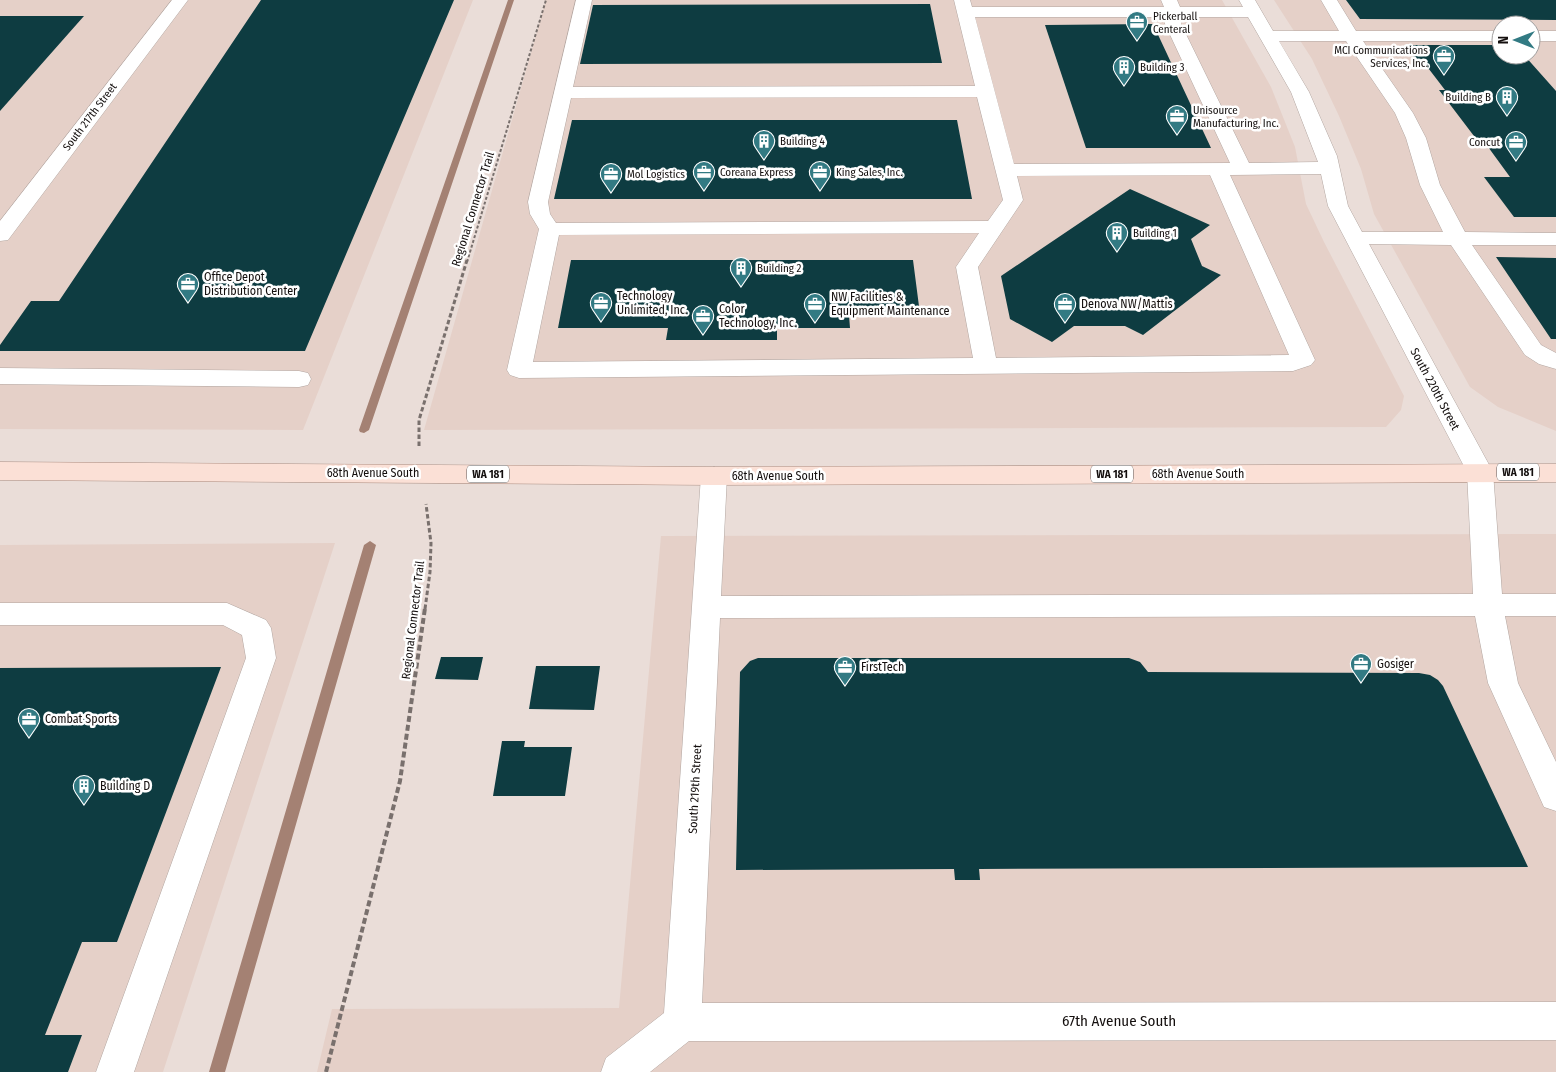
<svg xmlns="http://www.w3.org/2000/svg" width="1556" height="1072" viewBox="0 0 1556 1072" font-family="'Fira Sans Condensed',sans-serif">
  <rect width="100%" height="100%" fill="#eaddd8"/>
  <!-- built -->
  <path fill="#e5d0c8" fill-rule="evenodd" d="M0,0H473L303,430L0,429Z
    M546,0H1222L1271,87L1295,147L1306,204L1324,242L1404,396L1401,410L1386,427L424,430Z
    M1274,0H1556V431L1498,407L1470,387L1374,214L1361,169L1339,116L1312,59ZM1501,25H1531V55H1501Z
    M1556,534V1072H317L332,1009L619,1008L661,536Z
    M335,543L163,1072H0V545Z"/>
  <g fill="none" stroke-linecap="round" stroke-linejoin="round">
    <!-- stream -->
    <path fill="#a48173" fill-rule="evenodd" d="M508,0H514L369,430L364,433L360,432L359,430Z
      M370,541L376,545L225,1072H209L364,545Z"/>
  </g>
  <!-- building -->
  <path fill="#0e3c41" d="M261,0H454L305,351H0V345L31,301H59Z
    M1346,0H1556V20L1360,19Z
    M930,4L942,63L580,64L593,5Z
    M0,16H84L0,111Z
    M1153,24L1211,148H1086L1045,25Z
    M1406,45H1501V55H1524L1556,91V217H1514L1484,177H1510L1483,140H1477L1439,90H1445L1422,60H1416Z
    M572,120H957L972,199H554Z
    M1130,189L1210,225L1191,239L1202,266L1221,275L1143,335L1125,326H1074L1052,342L1010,319L1001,276Z
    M1496,257L1556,258V339H1551Z
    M571,260H913L920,314L849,315L850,328H777V340H666L668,328H558Z
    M441,657H483L478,680L435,679Z
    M758,658H1129L1140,662L1148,672L1419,673L1430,675L1438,680L1443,686L1528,867L979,869L980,880H955L954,869L736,870L740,672L750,661Z
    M536,666H600L594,710L529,709Z
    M221,667L117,942H82L45,1035H82L68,1072H0V668Z
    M502,741H525L524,747H572L565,796H493Z"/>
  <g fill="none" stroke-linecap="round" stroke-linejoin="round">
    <!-- minor casing -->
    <g stroke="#b2a6a1" stroke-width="1">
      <path id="minor" d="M172,0H188L8,240L0,241V221Z
        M576,0H592L573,87L975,86L954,0H970L972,7H1164L1161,0H1177L1180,7H1243L1239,0H1255L1273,31H1339L1321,0H1337L1356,31H1501V41H1363L1413,113L1426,138L1440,185L1465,232L1556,233V245H1472L1541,345L1556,353V369L1539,364L1525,355L1451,245L1369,244L1493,472L1502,594H1556V616H1505L1518,683L1556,762V811L1544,807L1488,683L1475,616L720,618L702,1003L1556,1002V1040L689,1041L650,1072H601L606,1058L664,1013L701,476L705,470L714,467L723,470L727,476L721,596L1473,594L1467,472L1328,206L1321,174L1230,175L1315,360L1311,365L1293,371L519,378L510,375L507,370L539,229L530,214L528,202ZM975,17H1165V24L1230,163L1014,164ZM1182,17H1248L1291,92L1318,162L1249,163L1181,24ZM1279,41H1346L1395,113L1406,138L1420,185L1443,232H1362L1348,206L1337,156L1309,92ZM977,97L1003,200L988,221L556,223L550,214L548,202L571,98ZM1210,175L1289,355L996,358L978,267L1023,200L1017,176ZM979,233L956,267L973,358L533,362L559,235Z
        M1531,31H1556V41H1531Z
        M0,368L299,371L308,373L311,379L308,385L299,387L0,384Z
        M0,603H227L266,620L271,628L276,658L134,1072H96L246,658L242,635L223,625H0Z"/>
    </g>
    <!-- major casing -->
    <g stroke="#a88a7e" stroke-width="1">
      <path id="major" d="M0,462L714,467L1556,464V482L714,485L0,480Z"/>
    </g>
    <!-- path-far2 -->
    <path stroke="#79706d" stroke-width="2" stroke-dasharray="3 2" stroke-linecap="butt" d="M467,262L546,0"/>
    <!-- path-far1 -->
    <path stroke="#79706d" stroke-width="3" stroke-dasharray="4.5 2.5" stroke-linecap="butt" d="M419,446V420L467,260
      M425,609L430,572L431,543L426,504"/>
    <!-- path -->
    <path stroke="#79706d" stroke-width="4" stroke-dasharray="6 3" stroke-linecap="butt" d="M326,1072L400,781L425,608"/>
    <!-- minor -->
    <use href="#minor" fill="#fff" fill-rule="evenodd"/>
    <!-- major -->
    <use href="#major" fill="#fbe0d6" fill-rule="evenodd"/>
  </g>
  <!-- icons -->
  <defs>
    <g id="office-pin" transform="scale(1.125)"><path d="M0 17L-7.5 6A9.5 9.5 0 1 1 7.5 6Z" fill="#327a83" stroke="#fff"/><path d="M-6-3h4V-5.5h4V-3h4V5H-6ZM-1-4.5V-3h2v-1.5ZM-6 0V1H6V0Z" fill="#fff"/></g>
    <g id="building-pin" transform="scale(1.125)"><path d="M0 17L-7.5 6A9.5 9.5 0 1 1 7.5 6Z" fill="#327a83" stroke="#fff"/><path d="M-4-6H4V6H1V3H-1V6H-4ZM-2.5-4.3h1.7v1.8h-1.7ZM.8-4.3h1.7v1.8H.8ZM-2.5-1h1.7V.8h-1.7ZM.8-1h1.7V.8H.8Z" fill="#fff"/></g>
  </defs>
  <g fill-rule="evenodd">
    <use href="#office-pin" x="1137" y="22"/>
    <use href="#office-pin" x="1444" y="56"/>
    <use href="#building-pin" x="1124" y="67"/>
    <use href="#building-pin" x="1507" y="97"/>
    <use href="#office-pin" x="1177" y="116"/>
    <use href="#building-pin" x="764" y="141"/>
    <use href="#office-pin" x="1516" y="142"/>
    <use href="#office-pin" x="704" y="172"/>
    <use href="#office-pin" x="820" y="172"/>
    <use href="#office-pin" x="611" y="174"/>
    <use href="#building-pin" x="1117" y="233"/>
    <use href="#building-pin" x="741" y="268"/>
    <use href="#office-pin" x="188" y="284"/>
    <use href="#office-pin" x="601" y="303"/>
    <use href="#office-pin" x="815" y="304"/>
    <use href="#office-pin" x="1065" y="304"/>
    <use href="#office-pin" x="703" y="316"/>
    <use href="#office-pin" x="1361" y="664"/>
    <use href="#office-pin" x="845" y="667"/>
    <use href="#office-pin" x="29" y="719"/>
    <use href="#building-pin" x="84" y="786"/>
  </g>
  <g text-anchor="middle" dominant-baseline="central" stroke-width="5" stroke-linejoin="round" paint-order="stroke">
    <!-- far-poi labels -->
    <g font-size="11" fill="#140f0e" stroke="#fff" text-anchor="start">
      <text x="1153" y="16">Pickerball<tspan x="1153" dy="13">Centeral</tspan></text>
      <text x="1428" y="50" text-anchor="end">MCI Communications<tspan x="1428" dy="13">Services, Inc.</tspan></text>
      <text x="1140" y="67">Building 3</text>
      <text x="1491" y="97" text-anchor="end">Building B</text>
      <text x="1193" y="110">Unisource<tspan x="1193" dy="13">Manufacturing, Inc.</tspan></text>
      <text x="780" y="141">Building 4</text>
      <text x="1500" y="142" text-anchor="end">Concut</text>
      <text x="720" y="172">Coreana Express</text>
      <text x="836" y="172">King Sales, Inc.</text>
      <text x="627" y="174">Mol Logistics</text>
      <text x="1133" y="233">Building 1</text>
      <text x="757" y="268">Building 2</text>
    </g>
    <!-- far-street labels -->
    <g font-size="11" fill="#140f0e" stroke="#fff">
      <text transform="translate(90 117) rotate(-53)">South 217th Street</text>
    </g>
    <!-- shield labels -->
    <g fill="#fff" stroke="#5a5756" stroke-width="1">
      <rect x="1497" y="463.5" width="42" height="17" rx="4"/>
      <rect x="467" y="465.5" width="42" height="17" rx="4"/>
      <rect x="1091" y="465.5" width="42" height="17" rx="4"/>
    </g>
    <g font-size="11" font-weight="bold" fill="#140f0e">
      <text x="1518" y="472">WA 181</text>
      <text x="488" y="474">WA 181</text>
      <text x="1112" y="474">WA 181</text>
    </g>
    <!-- street labels -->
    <g font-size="12" fill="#140f0e" stroke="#fff">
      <text transform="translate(473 209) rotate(-73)">Regional Connector Trail</text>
      <text transform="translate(1435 389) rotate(62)">South 220th Street</text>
      <text x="373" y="473">68th Avenue South</text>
      <text x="1198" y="474">68th Avenue South</text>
      <text x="778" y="476">68th Avenue South</text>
      <text transform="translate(413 620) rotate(-83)">Regional Connector Trail</text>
      <text transform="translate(695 789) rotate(-87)">South 219th Street</text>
    </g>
    <!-- poi labels -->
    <g font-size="12" fill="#140f0e" stroke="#fff" text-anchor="start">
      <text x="204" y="277">Office Depot<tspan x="204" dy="14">Distribution Center</tspan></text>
      <text x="617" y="296">Technology<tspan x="617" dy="14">Unlimited, Inc.</tspan></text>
      <text x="831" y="297">NW Facilities &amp;<tspan x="831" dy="14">Equipment Maintenance</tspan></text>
      <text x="1081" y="304">Denova NW/Mattis</text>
      <text x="719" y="309">Color<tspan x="719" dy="14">Technology, Inc.</tspan></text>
      <text x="1377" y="664">Gosiger</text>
      <text x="861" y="667">FirstTech</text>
      <text x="45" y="719">Combat Sports</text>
      <text x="100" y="786">Building D</text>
    </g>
    <!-- near-street labels -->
    <g font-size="15" fill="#140f0e" stroke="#fff">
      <text x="1119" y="1021">67th Avenue South</text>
    </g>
  </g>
  <!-- north arrow -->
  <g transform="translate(1516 40) rotate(270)"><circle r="24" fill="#ffffff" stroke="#a19f9f"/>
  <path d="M0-4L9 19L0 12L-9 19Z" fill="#327a83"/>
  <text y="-8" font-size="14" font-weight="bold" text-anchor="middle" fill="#140f0e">N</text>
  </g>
</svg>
